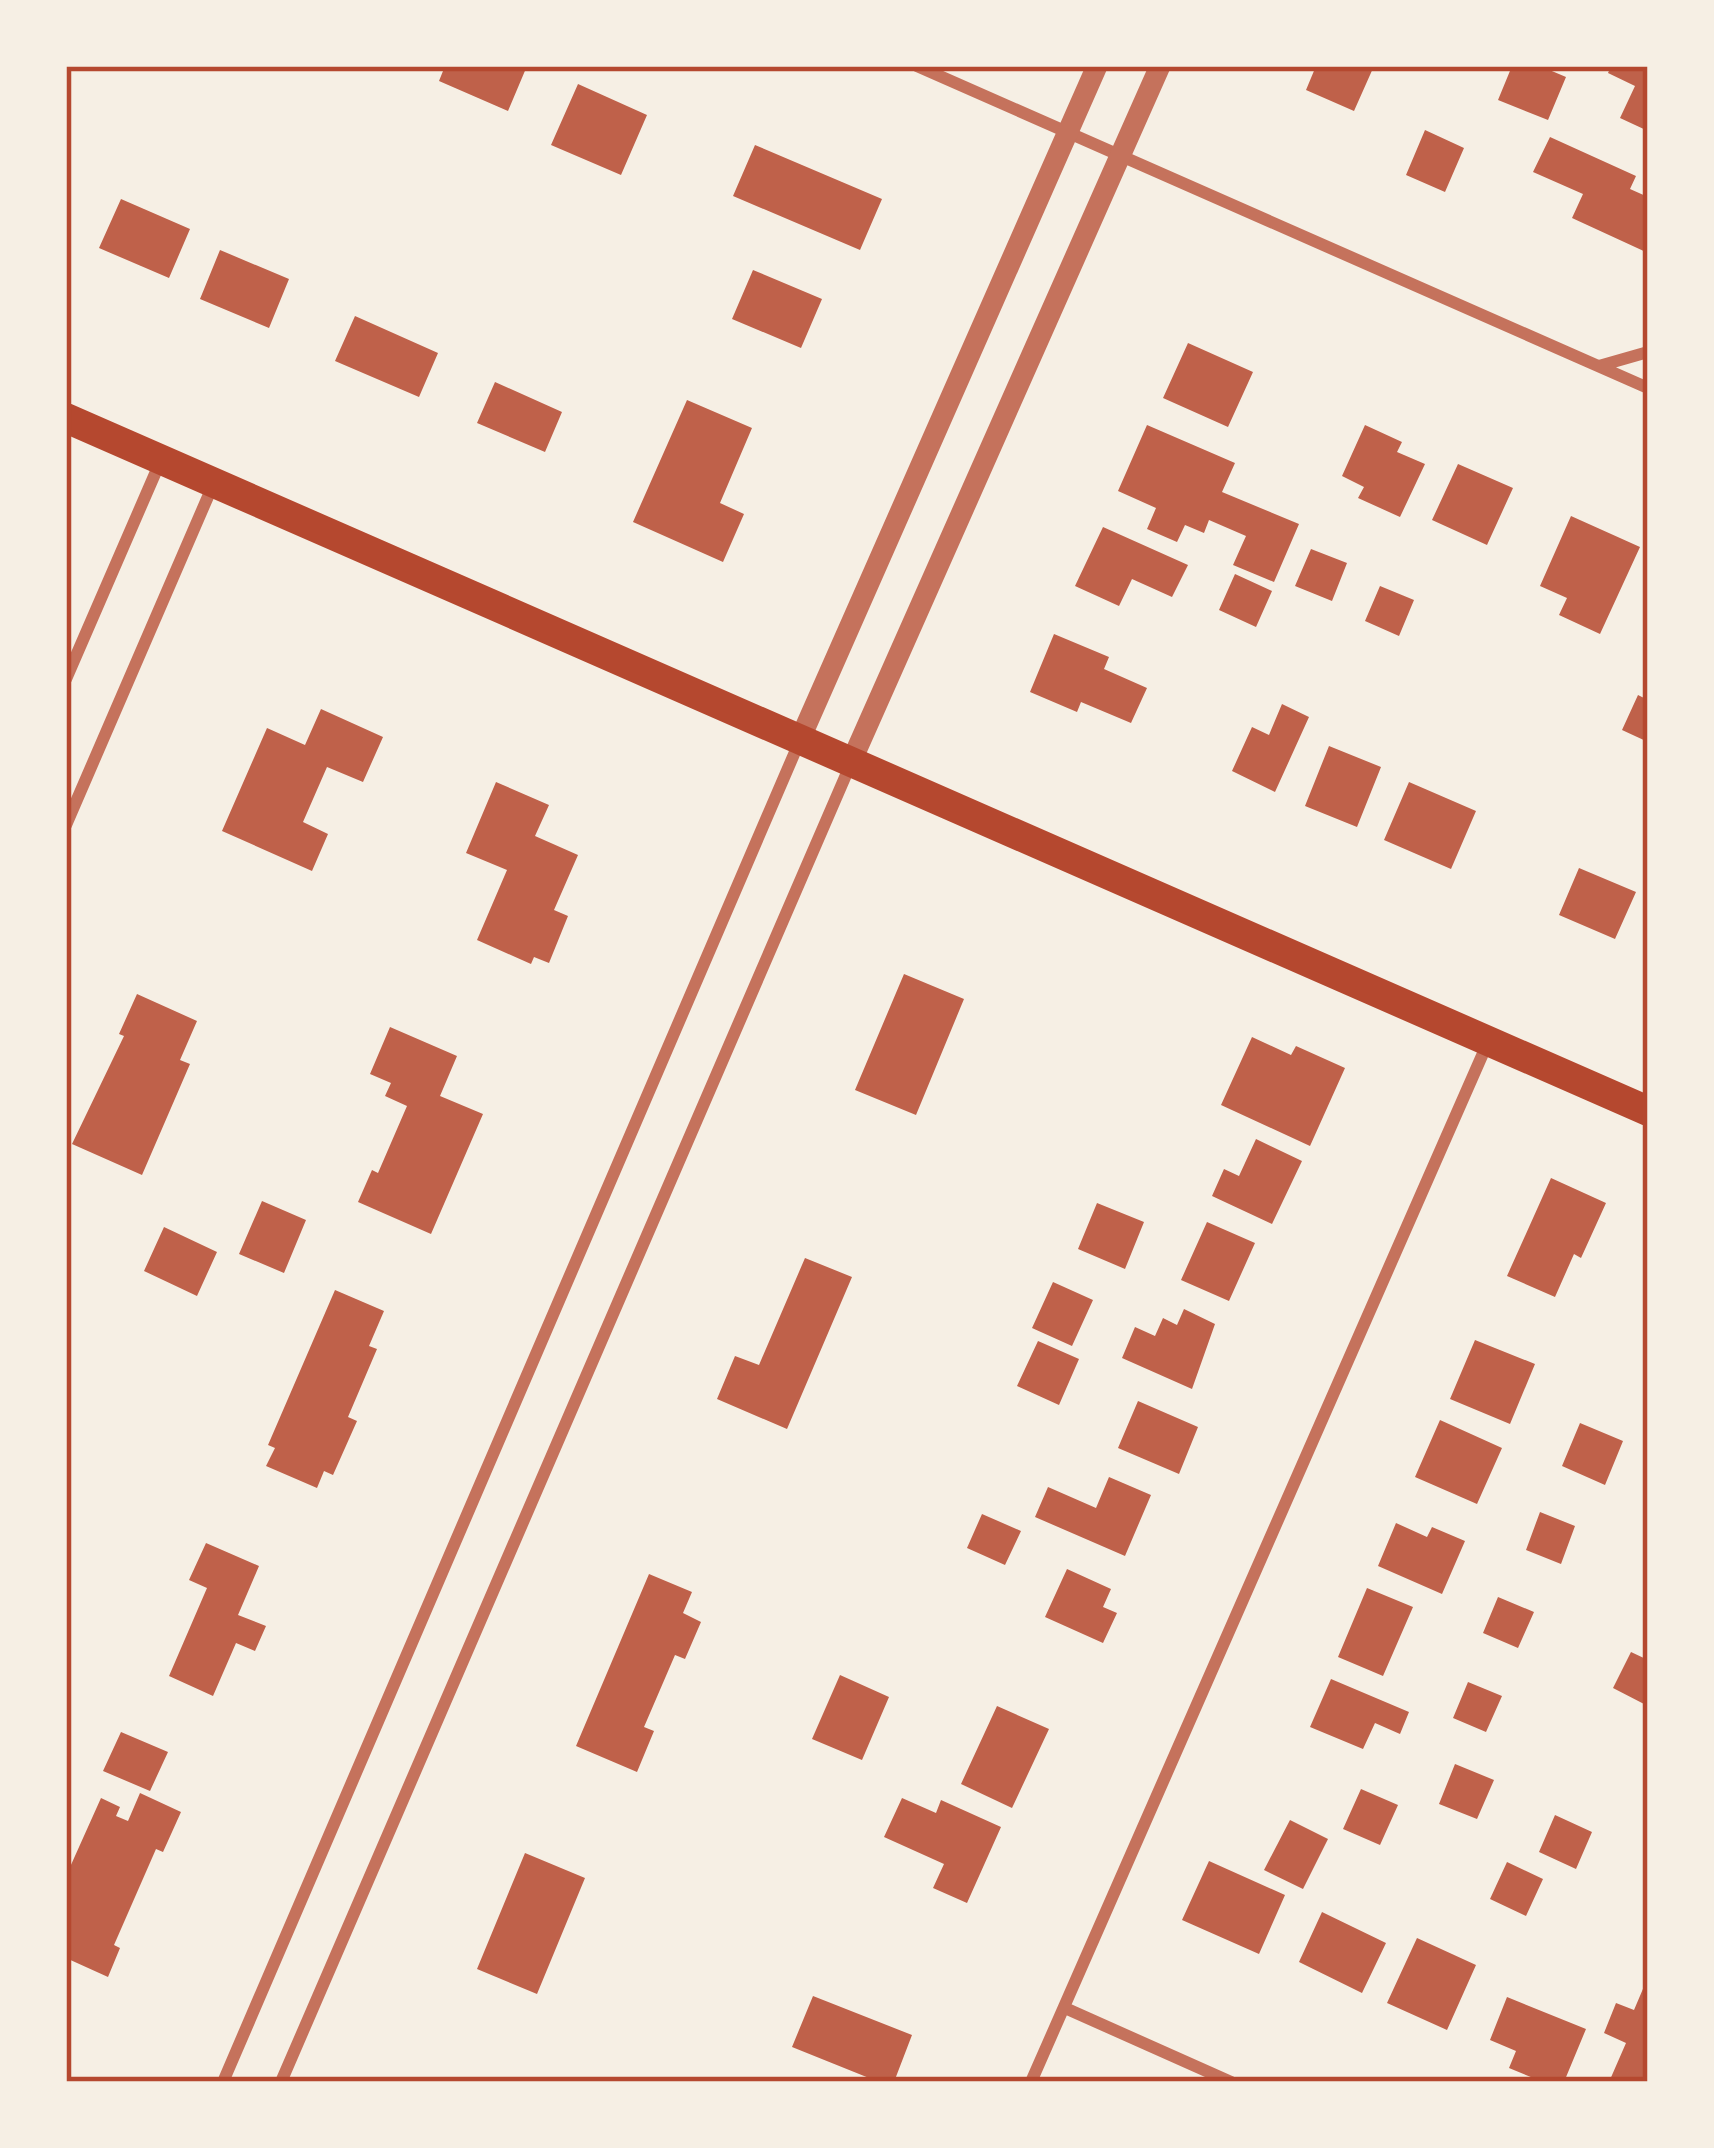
<svg xmlns="http://www.w3.org/2000/svg" width="1714" height="2148" viewBox="0 0 1714 2148" font-family="Poppins,sans-serif">
  <rect width="100%" height="100%" fill="#f6efe4"/>
  <!-- building -->
  <path fill="#bf614a" d="M445,66H527L508,111L439,81Z
    M1316,66H1374L1354,111L1306,90Z
    M1512,66H1540L1566,77L1548,120L1498,100Z
    M1611,66H1648V131L1620,118L1635,86L1608,73Z
    M578,84L647,115L621,175L551,145Z
    M1425,130L1464,148L1445,192L1406,175Z
    M1550,137L1636,176L1630,189L1648,197V253L1572,218L1583,194L1533,172Z
    M755,145L882,199L860,250L733,196Z
    M121,199L190,229L169,278L99,248Z
    M220,250L289,279L269,328L200,299Z
    M753,270L822,299L801,348L732,319Z
    M355,316L438,353L419,397L335,361Z
    M1188,343L1253,372L1228,427L1163,398Z
    M495,382L562,412L545,452L477,423Z
    M687,400L752,428L720,503L744,514L723,562L633,522Z
    M1147,425L1235,463L1222,492L1299,524L1274,582L1233,565L1246,536L1209,520L1204,533L1185,525L1177,542L1147,529L1156,508L1118,491Z
    M1365,425L1402,442L1397,452L1425,464L1400,517L1358,498L1364,487L1342,476Z
    M1458,464L1513,488L1487,545L1432,520Z
    M1571,516L1640,547L1600,634L1559,615L1567,598L1540,586Z
    M1103,527L1188,565L1172,597L1132,579L1119,606L1075,586Z
    M1311,549L1347,563L1332,601L1295,586Z
    M1235,574L1272,591L1256,627L1219,610Z
    M1380,586L1414,600L1399,636L1365,621Z
    M1054,634L1109,657L1104,669L1147,688L1131,723L1081,702L1077,712L1030,692Z
    M1638,695L1648,700V742L1622,730Z
    M1282,704L1309,717L1275,792L1232,771L1252,727L1269,735Z
    M321,709L383,737L363,782L327,767L303,822L328,834L312,871L222,831L267,728L305,745Z
    M1329,746L1381,767L1357,827L1305,806Z
    M496,782L549,805L535,836L578,855L554,910L568,916L549,963L534,957L531,964L477,940L507,870L466,853Z
    M1409,782L1476,811L1451,869L1384,840Z
    M1579,868L1636,892L1615,939L1559,915Z
    M904,974L964,999L916,1115L855,1090Z
    M137,994L197,1021L180,1060L190,1064L142,1175L72,1144L124,1036L119,1034Z
    M390,1027L457,1056L440,1096L483,1114L431,1234L358,1202L372,1170L378,1173L407,1106L385,1096L391,1083L370,1074Z
    M1252,1037L1291,1055L1296,1046L1345,1068L1310,1146L1221,1105Z
    M1256,1139L1302,1161L1272,1224L1212,1196L1224,1169L1239,1176Z
    M1551,1178L1606,1203L1581,1258L1574,1254L1555,1297L1507,1276Z
    M262,1201L306,1220L284,1273L239,1254Z
    M1097,1203L1144,1222L1125,1269L1078,1249Z
    M1207,1222L1255,1243L1229,1301L1181,1280Z
    M164,1227L217,1252L197,1296L144,1271Z
    M805,1258L852,1277L787,1429L717,1399L735,1356L759,1365Z
    M1053,1282L1093,1300L1072,1346L1032,1328Z
    M335,1290L384,1311L369,1346L377,1349L348,1417L357,1421L333,1475L324,1471L317,1488L266,1466L275,1448L268,1445Z
    M1184,1309L1215,1324L1192,1389L1122,1358L1135,1327L1155,1336L1163,1318L1177,1325Z
    M1475,1340L1535,1364L1510,1424L1450,1399Z
    M1038,1341L1079,1359L1059,1405L1017,1386Z
    M1138,1401L1198,1427L1179,1474L1118,1448Z
    M1440,1420L1502,1448L1477,1504L1415,1477Z
    M1580,1423L1623,1441L1605,1485L1562,1466Z
    M1109,1477L1151,1495L1125,1556L1035,1517L1048,1487L1096,1508Z
    M1540,1512L1575,1526L1561,1564L1526,1550Z
    M982,1514L1021,1531L1005,1565L967,1548Z
    M1396,1523L1427,1537L1432,1527L1465,1541L1442,1594L1378,1566Z
    M206,1543L259,1566L238,1615L266,1626L255,1651L236,1643L213,1696L169,1676L207,1588L189,1580Z
    M1067,1569L1111,1589L1103,1607L1117,1613L1103,1643L1045,1617Z
    M649,1574L692,1592L683,1613L701,1622L685,1659L675,1655L644,1727L654,1731L637,1772L576,1746Z
    M1367,1588L1413,1607L1383,1676L1338,1657Z
    M1498,1597L1534,1612L1518,1648L1483,1633Z
    M1631,1652L1648,1660L1644,1704L1613,1688Z
    M840,1675L889,1697L862,1760L812,1739Z
    M1331,1679L1409,1712L1400,1734L1375,1723L1363,1749L1310,1727Z
    M1468,1682L1502,1696L1486,1732L1453,1718Z
    M997,1706L1049,1729L1012,1808L961,1784Z
    M121,1732L168,1752L150,1791L103,1771Z
    M1455,1764L1494,1780L1477,1819L1439,1804Z
    M1361,1789L1398,1805L1380,1845L1343,1829Z
    M140,1793L181,1812L163,1852L156,1849L114,1945L120,1948L108,1977L66,1958V1876L101,1798L120,1807L116,1816L128,1821Z
    M902,1798L936,1813L941,1800L1001,1827L967,1903L933,1888L944,1864L884,1837Z
    M1555,1815L1592,1832L1576,1869L1539,1852Z
    M1290,1820L1328,1839L1303,1889L1264,1870Z
    M525,1853L585,1878L537,1994L477,1969Z
    M1209,1861L1285,1895L1259,1954L1182,1920Z
    M1507,1862L1543,1879L1526,1916L1490,1899Z
    M1322,1912L1386,1943L1362,1993L1299,1962Z
    M1417,1938L1476,1965L1447,2030L1387,2003Z
    M1648,1977V2082H1609L1626,2043L1604,2033L1616,2003L1634,2010Z
    M813,1996L912,2035L894,2082H879L792,2047Z
    M1507,1997L1586,2029L1564,2082H1543L1509,2068L1516,2051L1490,2040Z"/>
  <g fill="none" stroke-linecap="round" stroke-linejoin="round">
    <!-- minor -->
    <path stroke="#c5725c" stroke-width="12" d="M917,66L1648,388
      M1599,366L1648,352
      M66,679L161,460
      M66,825L213,485
      M1065,2008L1231,2082
      M223,2082L801,738
      M281,2082L852,761
      M1031,2082L1488,1042"/>
    <!-- tertiary -->
    <path stroke="#c5725c" stroke-width="21" d="M801,737L1097,66
      M852,760L1160,66"/>
    <!-- primary -->
    <path stroke="#b5482f" stroke-width="30" d="M66,418L1648,1111"/>
  </g>
  <!-- border -->
  <rect width="1714" height="2148" fill="none" stroke="#f6efe4" stroke-width="138"/>
  <rect x="69" y="69" width="1576" height="2010" fill="none" stroke="#b5482f" stroke-width="4.5"/>
</svg>
